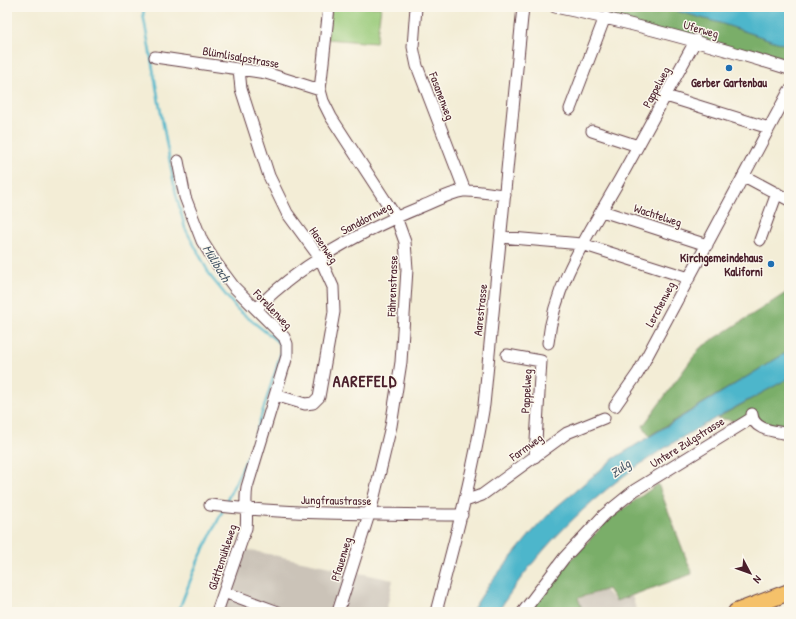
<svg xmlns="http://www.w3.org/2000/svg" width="796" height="619" viewBox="0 0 796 619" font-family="'Patrick Hand',sans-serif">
  <rect width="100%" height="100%" fill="#fbf7ec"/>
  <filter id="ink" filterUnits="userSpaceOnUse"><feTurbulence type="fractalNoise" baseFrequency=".025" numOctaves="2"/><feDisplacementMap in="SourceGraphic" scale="8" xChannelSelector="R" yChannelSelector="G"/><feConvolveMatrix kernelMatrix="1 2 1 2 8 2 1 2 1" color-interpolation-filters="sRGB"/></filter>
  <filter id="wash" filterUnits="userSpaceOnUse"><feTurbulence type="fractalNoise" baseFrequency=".012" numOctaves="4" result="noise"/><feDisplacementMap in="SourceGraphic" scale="16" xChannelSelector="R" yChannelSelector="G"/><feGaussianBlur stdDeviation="0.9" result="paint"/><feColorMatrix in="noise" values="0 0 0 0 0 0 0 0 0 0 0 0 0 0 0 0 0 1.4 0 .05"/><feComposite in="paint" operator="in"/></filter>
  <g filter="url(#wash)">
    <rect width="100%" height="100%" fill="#f3edd6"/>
    <!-- industrial -->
    <path fill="#cbc3b8" d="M239,548L393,580L386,612H218Z
      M605,590L615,601L632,596L637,612H582L578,599Z"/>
    <!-- green -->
    <path fill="#99ca79" stroke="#727452" d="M332,7H381L376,43L327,39Z"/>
    <!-- forest -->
    <path fill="#7aae69" stroke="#62664a" d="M571,7H662L720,23L789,46V68Z
      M789,291V351L649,436L643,426L700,348Z
      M789,378V429L717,418Z
      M658,484L692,574L616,601L608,589L578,598L583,612H529L567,564L608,520Z"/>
    <!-- water -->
    <path fill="#4db6cb" stroke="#4c6a7b" d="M662,7H789V46L720,23Z
      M789,351V378C741,405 690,430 645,461C587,500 534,553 498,612H471L490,583L533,531L555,508L613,459Z"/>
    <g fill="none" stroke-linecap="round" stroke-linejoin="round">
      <!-- stream -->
      <path stroke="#4db6cb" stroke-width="2.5" d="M145,7L143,14L175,190L185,228L211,277L237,309L277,341L281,347L280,356L250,452L227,500
        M178,612L198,561L222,512"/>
    </g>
  </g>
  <g filter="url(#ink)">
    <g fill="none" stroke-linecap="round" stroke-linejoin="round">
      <!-- minor casing -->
      <g stroke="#633e45" stroke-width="13">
        <path id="minor" d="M329,7L320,90L323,101L331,117L396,217L405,242L407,269L401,362L391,426L372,505L338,612
          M416,7L413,47L417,66L465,191
          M555,7C634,23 711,45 789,69
          M155,57L266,73L320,90
          M239,69L241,89L269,176L287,213L320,258L333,287L334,312L319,397L313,403L305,404L275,395
          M666,96L769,128
          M570,109L605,17
          M592,131L638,146
          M178,161L185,197L202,241L214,260L234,287L284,337L287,344V356L247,487C244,501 248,514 246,528L217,612
          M744,176L789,200
          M602,211L707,245
          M501,237L582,244L689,278
          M760,240L777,193
          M256,309C301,263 364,230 423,206C436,201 449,193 463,191C476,190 492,194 505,195
          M548,343C554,284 588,235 617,184C644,136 669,88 696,40
          M507,355L541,361L535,457
          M615,406L638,373L789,91
          M752,414C753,431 776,431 789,434
          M465,501L482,495L567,433L604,418
          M210,505C294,515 378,514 462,515
          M224,592L278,612
          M436,612C454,543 473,475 484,405L523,7
          M523,612L564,558L604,515L635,490L752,418"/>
      </g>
      <!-- highway casing -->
      <g stroke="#633e45" stroke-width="18">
        <path id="highway" d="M736,612L789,592"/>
      </g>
      <!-- minor -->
      <use href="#minor" stroke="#fff" stroke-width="11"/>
      <!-- highway -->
      <use href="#highway" stroke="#f5c16b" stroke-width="16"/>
    </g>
  </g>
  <!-- markers -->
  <g fill="#1f6fb2" stroke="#fbf7ec" stroke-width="1.5">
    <circle cx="729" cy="68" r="4"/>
    <circle cx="771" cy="264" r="4"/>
  </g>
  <g text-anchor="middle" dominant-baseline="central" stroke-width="3" stroke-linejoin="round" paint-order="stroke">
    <!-- street labels -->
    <g font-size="12" fill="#4a1f2b" stroke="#fbf7ec">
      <text transform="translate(701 29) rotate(16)">Uferweg</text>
      <text transform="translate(241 57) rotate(10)">Blümlisalpstrasse</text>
      <text transform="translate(656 87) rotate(-62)">Pappelweg</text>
      <text transform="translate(442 96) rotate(69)">Fasanenweg</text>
      <text transform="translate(658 215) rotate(18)">Wachtelweg</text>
      <text transform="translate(366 218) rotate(-28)">Sanddornweg</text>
      <text transform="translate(324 245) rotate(56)">Hasenweg</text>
      <text transform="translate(392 286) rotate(-88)">Fährenstrasse</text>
      <text transform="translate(660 304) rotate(-62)">Lerchenweg</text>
      <text transform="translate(273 309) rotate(46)">Forellenweg</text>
      <text transform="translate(480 310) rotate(-84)">Aarestrasse</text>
      <text transform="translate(526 391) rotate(-87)">Pappelweg</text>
      <text transform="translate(687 442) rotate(-32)">Untere Zulgstrasse</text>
      <text transform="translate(526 447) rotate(-36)">Farmweg</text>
      <text transform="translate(336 500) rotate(1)">Jungfraustrasse</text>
      <text transform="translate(222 557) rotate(-72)">Glättemühleweg</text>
      <text transform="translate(341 559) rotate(-73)">Pfauenweg</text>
    </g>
    <!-- poi labels -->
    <g font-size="12" font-weight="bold" fill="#4a1f2b" stroke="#fbf7ec">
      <text x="729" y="82">Gerber Gartenbau</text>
      <text x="763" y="257" text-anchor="end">Kirchgemeindehaus<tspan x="763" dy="14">Kaliforni</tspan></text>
    </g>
    <!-- water labels -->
    <g font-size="13" font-style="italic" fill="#4b5b6b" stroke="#fbf7ec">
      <text transform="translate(217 263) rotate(59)">Mülibach</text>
      <text transform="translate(620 468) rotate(-36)">Zulg</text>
    </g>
    <!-- district labels -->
    <g font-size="16" font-weight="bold" letter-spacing="1" fill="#4a1f2b" stroke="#fbf7ec">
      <text x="365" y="381">AAREFELD</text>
    </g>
  </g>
  <!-- margin -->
  <rect width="796" height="619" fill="none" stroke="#fbf7ec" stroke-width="24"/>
  <!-- north arrow -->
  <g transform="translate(750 573) rotate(131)" stroke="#fbf7ec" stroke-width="3" paint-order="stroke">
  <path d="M0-3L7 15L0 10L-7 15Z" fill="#4a1f2b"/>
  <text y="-6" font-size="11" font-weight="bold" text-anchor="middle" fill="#4a1f2b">N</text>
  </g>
</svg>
